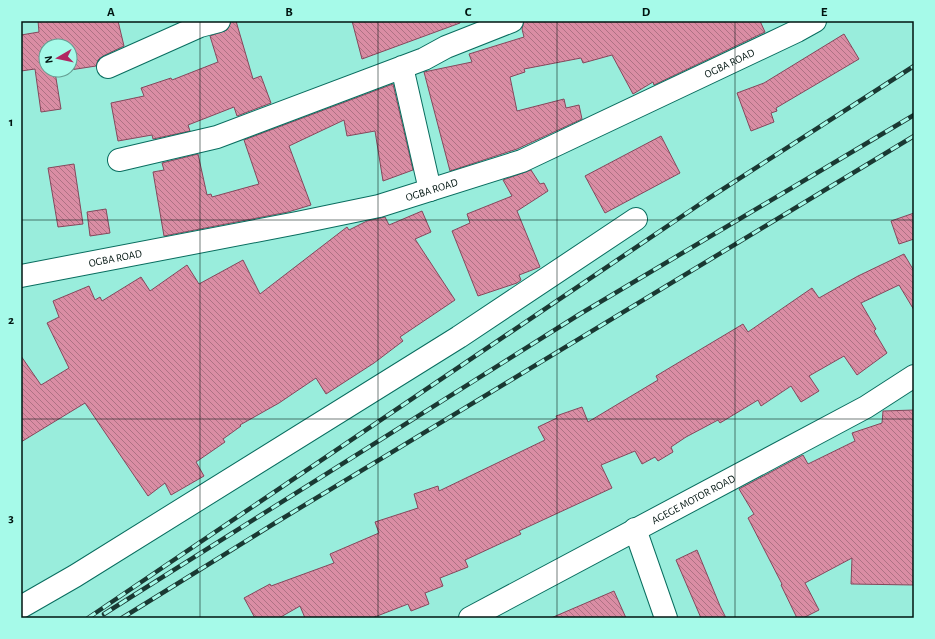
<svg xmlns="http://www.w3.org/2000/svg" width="935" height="639" viewBox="0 0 935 639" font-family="'Alegreya Sans',sans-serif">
  <defs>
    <pattern id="building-back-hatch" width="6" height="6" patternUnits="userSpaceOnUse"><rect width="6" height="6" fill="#da8da4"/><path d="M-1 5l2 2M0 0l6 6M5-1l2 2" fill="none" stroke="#ae7284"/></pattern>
  </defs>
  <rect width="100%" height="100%" fill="#99eddc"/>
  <!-- building -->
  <path fill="url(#building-back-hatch)" stroke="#84485c" d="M38,21H118L124,46L103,56L98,60L96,66L70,70V46H46V70H67L55,72L61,109L41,112L35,69L21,71V35L39,32Z
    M231,21H236L253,79L261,76L271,103L237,116L234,107L188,125L190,131L153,139L152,135L118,141L111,103L144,96L141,88L171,78L172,80L218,62L210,36L227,30Z
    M352,21H460V23L362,59Z
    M524,21H760L765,32L654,85L653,82L633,94L612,55L583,63L581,58L524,69L525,72L510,77L517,111L564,99L566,108L579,105L582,119L517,149L450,171L424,72L472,62L469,54L524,37L522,29Z
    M844,34L859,59L776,108L777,111L771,113L774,122L751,131L737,93L764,83Z
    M393,84L413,170L383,181L375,131L347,136L344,120L289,146L311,205L288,212L164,236L153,172L164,170L162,163L198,154L207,195L211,194L212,197L259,184L244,140Z
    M661,136L680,173L605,213L585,176Z
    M74,164L83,224L58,227L48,168Z
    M531,170L540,184L544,183L548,191L517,211L540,267L519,275L521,280L517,283L478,296L452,231L470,223L467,214L512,196L503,180Z
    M106,209L110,233L90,236L87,212Z
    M422,211L431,232L415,239L455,300L400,337L403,341L374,363L326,394L316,378L279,403L240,425L241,426L223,439L225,442L196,462L204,476L171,495L165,483L148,496L85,403L21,442V356L41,385L69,368L47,323L59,317L53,301L89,286L95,300L100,297L102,301L141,277L150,291L187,265L199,284L243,260L260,294L347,227L349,230L367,221L385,217L389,225Z
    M914,213V239L899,244L891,221Z
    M904,254L914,271V310L899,285L861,303L876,329L874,331L887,353L857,375L844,356L809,376L819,391L801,402L791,386L761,406L758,400L720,423L718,420L686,437L671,447L673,452L658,461L655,457L642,464L635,451L601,465L612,488L519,531L521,534L465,560L468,567L440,578L443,586L425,593L429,604L411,611L408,604L372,618H305L300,606L279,618H255L244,598L270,584L271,586L334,563L330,554L379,533L375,522L418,508L414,494L438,486L439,491L545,440L538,427L557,418L556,416L582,407L588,422L658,380L656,376L743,324L748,332L812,288L819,298L858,276Z
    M914,410V585L851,584L852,558L805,583L819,610L803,618H797L781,585L782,584L748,518L754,514L739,489L803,455L808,464L855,441L852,433L882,423L883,411Z
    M697,550L720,606L726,618H701L676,560Z
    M614,591L626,618H551Z"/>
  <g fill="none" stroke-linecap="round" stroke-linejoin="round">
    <!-- minor casing -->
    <g stroke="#096d5f" stroke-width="24">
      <path id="minor" d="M108,67L200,26L219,21
        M402,67L430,190
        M119,160L217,137L424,59L446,47L512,21
        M635,529L666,618
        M21,607L75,576L459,337L636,219"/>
    </g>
    <!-- major casing -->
    <g stroke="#096d5f" stroke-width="24">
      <g id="major">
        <path id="s1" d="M21,276L297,223L379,206L522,161L797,31L815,21"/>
        <path id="s2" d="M470,618L866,407L914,376"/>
      </g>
    </g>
    <!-- minor -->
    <use href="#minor" stroke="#fff" stroke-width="22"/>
    <!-- major -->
    <use href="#major" stroke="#fff" stroke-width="22"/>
    <!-- rail casing -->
    <g stroke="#1a3933" stroke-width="4.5">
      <path id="rail" d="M104,614L580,314L914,115
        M88,618L706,200L914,66
        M122,618L275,523L914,136"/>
    </g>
    <!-- rail -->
    <use href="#rail" stroke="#a6fae9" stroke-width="3" stroke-dasharray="9" stroke-linecap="butt"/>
  </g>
  <!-- grid -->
  <path fill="none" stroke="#001410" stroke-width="1" stroke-opacity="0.55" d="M200,21V618M378,21V618M557,21V618M735,21V618M21,220H914M21,419H914"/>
  <g text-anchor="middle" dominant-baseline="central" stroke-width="4" stroke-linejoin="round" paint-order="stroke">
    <!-- street labels -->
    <g font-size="11" fill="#001410" stroke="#a6fae9">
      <text stroke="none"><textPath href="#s1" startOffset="744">OGBA ROAD</textPath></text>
      <text stroke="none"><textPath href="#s1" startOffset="420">OGBA ROAD</textPath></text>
      <text stroke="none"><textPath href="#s1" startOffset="96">OGBA ROAD</textPath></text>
      <text stroke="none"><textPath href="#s2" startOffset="253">AGEGE MOTOR ROAD</textPath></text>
    </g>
  </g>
  <!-- border -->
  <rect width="935" height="639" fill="none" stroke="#a6fae9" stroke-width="44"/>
  <!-- north arrow -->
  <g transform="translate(58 58) rotate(261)"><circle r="19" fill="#a6fae9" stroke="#649e92"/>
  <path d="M0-3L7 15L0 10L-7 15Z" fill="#b12662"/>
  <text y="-6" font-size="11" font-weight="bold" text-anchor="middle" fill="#001410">N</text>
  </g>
  <rect x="22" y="22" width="891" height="595" fill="none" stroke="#001410" stroke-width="1.5"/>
  <g font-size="13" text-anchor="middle" font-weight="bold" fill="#001410">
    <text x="111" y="16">A</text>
    <text x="289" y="16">B</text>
    <text x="468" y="16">C</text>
    <text x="646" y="16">D</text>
    <text x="824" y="16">E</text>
    <text x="11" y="126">1</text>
    <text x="11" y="324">2</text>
    <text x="11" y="522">3</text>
  </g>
</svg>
